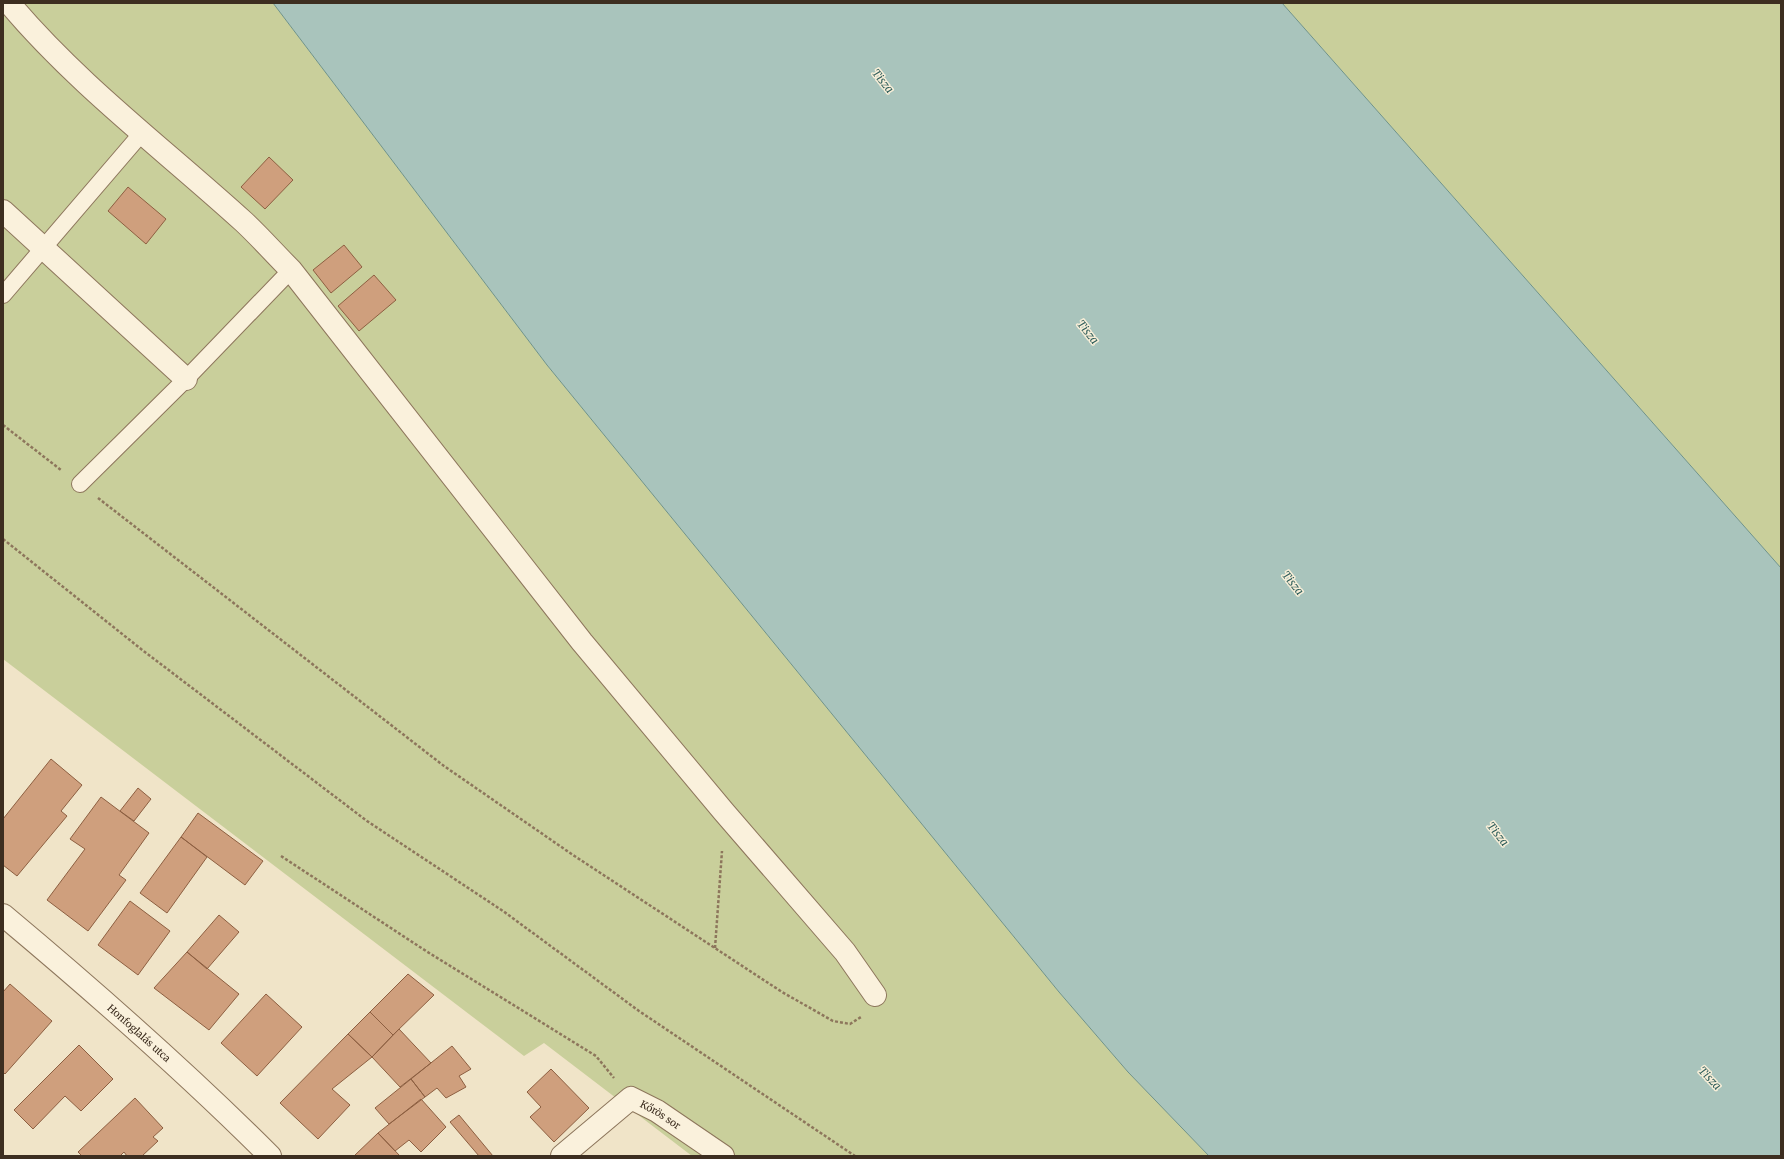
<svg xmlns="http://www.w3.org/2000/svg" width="1784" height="1159" viewBox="0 0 1784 1159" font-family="Merriweather,serif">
  <rect width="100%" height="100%" fill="#f0e4c8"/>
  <!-- green -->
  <path fill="#c9cf9b" d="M3,3H273L547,365L1059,992L1128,1072L1209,1156H692L544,1043L524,1056L3,659Z
    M1282,3H1781V568Z"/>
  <!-- water -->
  <path fill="#a9c4bc" stroke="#6f938a" d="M273,3H1282L1781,568V1156H1209L1128,1072L1059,992L547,365Z"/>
  <!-- building -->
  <path fill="#cf9f7d" stroke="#8d5f41" d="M269,157L293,180L265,209L241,187Z
    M128,187L166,219L146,244L108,211Z
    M344,245L362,267L331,293L313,270Z
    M374,275L396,300L359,331L338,306Z
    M51,759L82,785L61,811L67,816L17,876L3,865V819Z
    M138,788L151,799L134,821L120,811Z
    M101,797L149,833L119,875L126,880L88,931L47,900L85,849L70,839Z
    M198,813L263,861L245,885L181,837Z
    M181,837L207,857L167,913L140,893Z
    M130,901L170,931L138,975L98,945Z
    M219,915L239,932L207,969L187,952Z
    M187,952L239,994L209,1030L154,988Z
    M408,974L434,995L393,1035L370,1012Z
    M10,984L52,1021L5,1074L3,1072V992Z
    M266,994L302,1027L257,1076L221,1043Z
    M370,1012L393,1035L372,1057L348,1034Z
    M399,1029L431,1063L400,1087L372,1057Z
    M348,1034L372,1057L332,1089L350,1105L318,1139L280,1103Z
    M79,1045L113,1079L81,1111L65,1096L33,1129L14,1110Z
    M452,1046L471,1069L459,1076L466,1087L446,1098L437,1088L425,1097L411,1079Z
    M551,1069L589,1108L554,1142L530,1117L541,1107L527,1092Z
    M411,1079L425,1097L389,1124L375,1108Z
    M135,1098L163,1128L153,1137L158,1141L142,1156H127L124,1152L120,1156H82L78,1152Z
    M421,1099L446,1127L421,1152L409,1140L395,1151L378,1133Z
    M459,1115L493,1156H479L450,1122Z
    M378,1133L400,1156H354Z"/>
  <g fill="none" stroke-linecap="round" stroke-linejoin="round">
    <!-- service casing -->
    <g stroke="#8d765c" stroke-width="18">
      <path id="service" d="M3,295L141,134
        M80,484L186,379L291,270"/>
    </g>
    <!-- minor casing -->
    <g stroke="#8d765c" stroke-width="24">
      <g id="minor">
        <path d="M9,3C78,85 165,150 244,222C260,237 275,254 291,270L582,642L724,812L845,952L875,995"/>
        <path d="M3,211L186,379"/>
        <path id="s1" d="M3,915C95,992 185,1071 270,1156"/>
        <path id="s2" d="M562,1156L631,1098L657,1111L723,1156"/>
      </g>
    </g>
    <!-- path -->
    <path stroke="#8d765c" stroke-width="2.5" stroke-dasharray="3 2" stroke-linecap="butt" d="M3,425L61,470
      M98,498L444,766L573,855L782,992L833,1021L850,1024L861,1017
      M3,539L141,649L367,821L503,911L639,1011L855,1156
      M281,856L426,951L596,1056L614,1078
      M715,948L722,851"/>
    <!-- service -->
    <use href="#service" stroke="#faf1dc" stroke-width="16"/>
    <!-- minor -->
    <use href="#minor" stroke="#faf1dc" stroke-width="22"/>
  </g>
  <g text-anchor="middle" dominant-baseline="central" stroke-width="3" stroke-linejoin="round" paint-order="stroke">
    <!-- street labels -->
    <g font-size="10" fill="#3d2e20" stroke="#f7eed8">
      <text stroke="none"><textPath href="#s1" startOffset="180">Honfoglalás utca</textPath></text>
      <text stroke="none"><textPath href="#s2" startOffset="124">Kőrös sor</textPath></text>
    </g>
    <!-- water labels -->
    <g font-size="11" font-style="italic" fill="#2f5d5a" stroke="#f7eed8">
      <text transform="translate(883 81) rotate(51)">Tisza</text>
      <text transform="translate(1088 332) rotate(51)">Tisza</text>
      <text transform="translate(1293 583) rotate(51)">Tisza</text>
      <text transform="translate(1498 834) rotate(51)">Tisza</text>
      <text transform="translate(1710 1078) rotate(46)">Tisza</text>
    </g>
  </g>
  <!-- border -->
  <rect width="1784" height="1159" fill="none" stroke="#3d2e20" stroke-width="8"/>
</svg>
